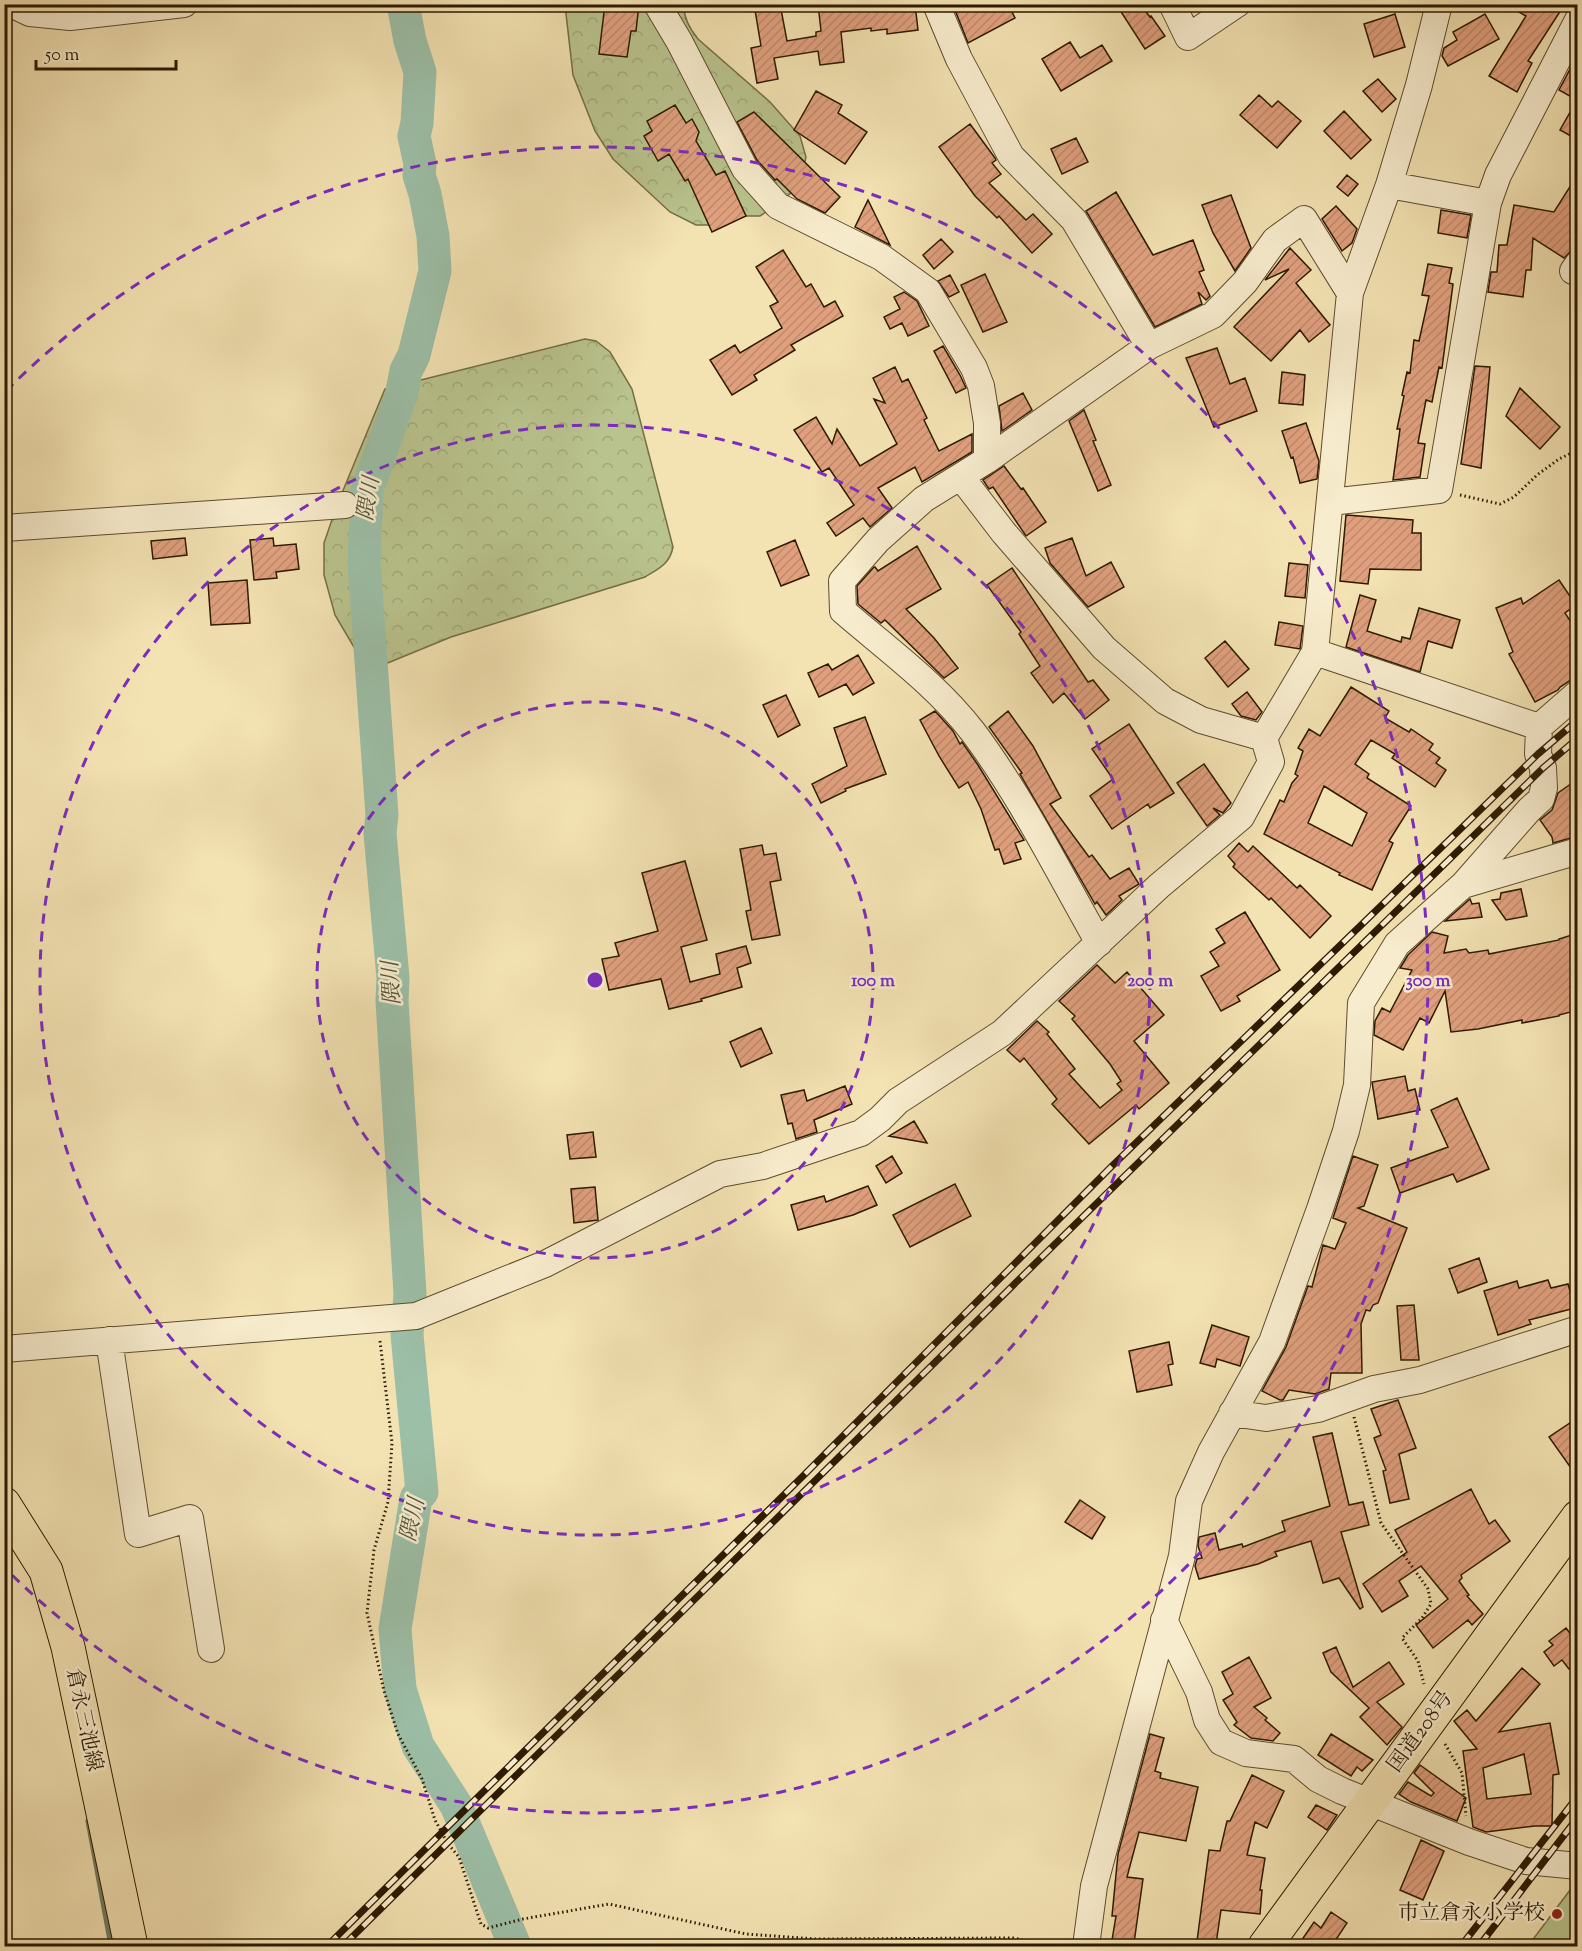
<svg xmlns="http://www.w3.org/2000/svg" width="1582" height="1951" viewBox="0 0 1582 1951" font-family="'Sorts Mill Goudy','Noto Serif JP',serif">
  <defs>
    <pattern id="forest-crowns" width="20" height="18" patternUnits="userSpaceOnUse" patternTransform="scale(1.5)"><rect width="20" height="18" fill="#b9c38d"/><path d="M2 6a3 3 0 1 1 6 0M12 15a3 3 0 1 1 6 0" fill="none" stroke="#9fa778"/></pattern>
    <pattern id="building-hatch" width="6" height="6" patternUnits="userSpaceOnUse" patternTransform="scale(1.5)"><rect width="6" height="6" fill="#e0a07e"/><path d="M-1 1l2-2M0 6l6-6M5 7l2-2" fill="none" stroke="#c0896b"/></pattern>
  </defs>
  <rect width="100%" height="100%" fill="#f3e2b2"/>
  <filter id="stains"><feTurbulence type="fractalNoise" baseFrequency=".00333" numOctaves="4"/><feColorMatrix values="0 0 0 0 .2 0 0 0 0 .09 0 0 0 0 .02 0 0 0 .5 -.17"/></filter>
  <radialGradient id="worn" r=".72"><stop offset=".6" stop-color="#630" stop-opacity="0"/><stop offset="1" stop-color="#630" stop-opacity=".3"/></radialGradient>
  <!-- green -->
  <path fill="#b9c38d" stroke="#736e46" stroke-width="1.5" d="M1570,1890L1577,1891V1946H1528Z"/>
  <!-- forest -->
  <path fill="url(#forest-crowns)" stroke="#736e46" stroke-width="1.5" d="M565,5H684C683,18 690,29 698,39L770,102L800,136L806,157L800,185L777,205L760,216H746L719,225H696L670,212L613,159L595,131L573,75Z
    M585,339L596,341L610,352L632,389L673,547C670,564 658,569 645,577L451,637L368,671L335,615L324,575V543L337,505L385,389Z"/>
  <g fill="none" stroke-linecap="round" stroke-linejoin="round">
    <!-- stream -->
    <path stroke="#707d64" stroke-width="5" d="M88,1821L111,1946"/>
    <!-- river -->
    <path stroke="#9cbfa7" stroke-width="33" d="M403,4L410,41L420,72L417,123L414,136L420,164L419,175L425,194L433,236L435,271L414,355L406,371L401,396L367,490L364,563L382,815L380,833L393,978L392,1001L410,1294L407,1335L422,1492L416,1498L395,1629L400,1689L418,1746L456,1805L515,1946"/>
  </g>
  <!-- building -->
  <path fill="url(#building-hatch)" stroke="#2d1a00" stroke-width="1.5" fill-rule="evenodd" d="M605,4H639L636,31H631L627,57L599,54Z
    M754,4H780L787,41L816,36V32L821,31L818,4H915L918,30L887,34V29L871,31V28L841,32L844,62L820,65L818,51L774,58L778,79L757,83L751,48L761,46Z
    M965,4H1008L1015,18L968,43L955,10Z
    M1116,4H1140L1150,17L1151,16L1165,36L1145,49Z
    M1505,4H1551L1561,10L1528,61L1532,63L1517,92L1489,76L1526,16Z
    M1395,14L1405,47L1374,57L1364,24Z
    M1485,14L1499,39L1448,66L1442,56L1444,48L1457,40L1453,32Z
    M1070,42L1080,58L1102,45L1112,61L1061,91L1042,59Z
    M1578,54V140L1560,130L1577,100L1559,90Z
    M1378,79L1396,99L1382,112L1363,91Z
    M816,91L842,105L838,113L867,132L845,164L794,130Z
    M1259,95L1272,107L1278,101L1301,121L1277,148L1240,115Z
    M675,105L686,123L692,119L699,132L696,141L716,175L725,171L746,216L712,232L688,179L685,181L669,154L658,161L644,136L652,131L647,121Z
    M1344,111L1371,140L1351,159L1324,131Z
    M754,112L840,197L825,213L797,199L777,179L775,180L757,160L737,122Z
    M970,124L995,158L996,160L992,163L1001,174L989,183L1026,220L1033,214L1052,234L1032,253L999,216L997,218L975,196L939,147Z
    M1076,138L1088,162L1062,174L1051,149Z
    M1578,174V249L1571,251L1564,258L1533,238L1531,270H1526L1523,297L1488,292L1491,272H1497L1499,245H1507L1514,205L1554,212Z
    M1347,175L1358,184L1348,196L1337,187Z
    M1116,192L1153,255L1193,240L1204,270L1199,272L1210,296L1206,300L1198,292L1202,304L1155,327L1086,211Z
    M1231,195L1251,248L1235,271L1213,233L1202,205Z
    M868,200L890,245L855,227Z
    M1336,206L1357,229L1352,243L1342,251L1322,219Z
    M1441,210L1471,215L1467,238L1438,233Z
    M941,239L953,252L934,269L923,255Z
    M1290,248L1311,270L1296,283L1330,325L1309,342L1300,330L1271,361L1234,327L1289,269L1265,280Z
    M783,250L806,287L811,284L824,307L835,301L843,316L791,345L795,350L754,375L757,380L732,395L710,360L735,345L740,353L782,328L770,306L778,302L756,267Z
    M1428,264L1452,268L1449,283L1453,284L1442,368L1439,367L1432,402L1426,400L1418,443L1425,444L1420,477L1393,480L1400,429H1397L1404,396L1402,395L1407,372L1410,373L1414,340L1419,341L1429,296L1422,295Z
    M985,274L1007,322L983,332L961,285Z
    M950,275L959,292L949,297L938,281Z
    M904,292L917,301L929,326L908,336L902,323L890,329L884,317L900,309L894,297Z
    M943,346L960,375L966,388L956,393L934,351Z
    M1217,348L1230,384L1245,378L1257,411L1214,427L1186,358Z
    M1475,366L1490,367L1481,468L1461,464Z
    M895,367L902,382L908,379L927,418L924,420L939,451L972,434V452L922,482L915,467L878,488L892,508L870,527L863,518L836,536L827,523L854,505L829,468L822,472L794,430L816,417L832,444L837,429L860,466L897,444L874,399L885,403L873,378Z
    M1282,372L1305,375L1303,405L1279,403Z
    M1520,388L1560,427L1540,449L1506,416Z
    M1023,393L1032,410L1002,431L999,406Z
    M1084,410L1096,440L1093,441L1111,485L1098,491L1069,421Z
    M1306,423L1319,461L1317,479L1300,483L1293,457L1291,458L1282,431Z
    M1004,466L1021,489L1023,488L1046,522L1026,536L993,487L989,489L983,480Z
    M1346,515L1413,520L1412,533H1421V570L1370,569L1368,584L1340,581Z
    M185,538L187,555L153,559L151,541Z
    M273,538L274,546L296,544L299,569L276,572L277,578L254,580L250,540Z
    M1072,538L1086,576L1111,562L1124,587L1088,607L1050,563L1045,548Z
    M795,540L809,575L781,586L767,552Z
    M917,546L941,589L906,609L934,638L958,668L944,678L885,620L881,623L858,604L857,586L874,567H875L878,571Z
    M1289,563L1308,565L1305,598L1285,596Z
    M1012,568L1088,682L1093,680L1109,700L1085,719L1064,693L1053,703L1031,673L1040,666L1019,634L1021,632L987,585Z
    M247,580L250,623L211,625L208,583Z
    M1559,580L1576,605L1565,613L1578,633V663L1572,666L1577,676L1560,687L1558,690L1535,702L1509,654L1513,652L1496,608L1521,598L1523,604Z
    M1360,595L1376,600L1367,631L1401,642L1402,637L1410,639L1419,608L1460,620L1452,648L1428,641L1420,672L1346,647Z
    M1279,622L1303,626L1300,649L1275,645Z
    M1225,641L1249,669L1228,687L1205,658Z
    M858,655L874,683L853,695L846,684L819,697L808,673L828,664L832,670Z
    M1351,687L1389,711L1385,718L1409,732L1411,729L1433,744L1429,750L1440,758L1436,763L1446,770L1435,787L1392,758L1395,754L1371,740L1355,764L1369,774L1367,778L1411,806L1389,841L1393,843L1372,890L1339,875L1340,873L1264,834L1280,800L1284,802L1292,783L1298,776L1295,774L1303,751L1298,748L1309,729L1320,736ZM1324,786L1367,813L1352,846L1308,823Z
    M1247,692L1262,712L1256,720L1241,716L1232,704Z
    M786,695L800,725L778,737L763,705Z
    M935,711L953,731L960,744L962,742L978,765L1024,840L1015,843L1021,859L1004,864L999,849L995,850L981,809L968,782L959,788L939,756L920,720Z
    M1008,711L1033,746L1061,798L1050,804L1089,857L1092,855L1110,879L1129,868L1139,884L1119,896L1122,900L1106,915L1097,902L1095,904L1020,774L1022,773L989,727Z
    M865,717L886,774L845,789L846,791L821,803L812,784L847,766L834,728Z
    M1129,724L1174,793L1150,808L1148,804L1112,829L1090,796L1113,779L1092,749Z
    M1204,764L1231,803L1223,813L1213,808L1220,815L1207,826L1177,783Z
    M1578,779V836L1553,843L1552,837L1540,820L1552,810L1558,793Z
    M1239,843L1248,852L1253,846L1297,888L1300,885L1331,916L1310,938L1271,898L1269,900L1233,867L1235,864L1228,856Z
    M762,845L764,855L776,853L781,880L770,882L780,935L752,940L746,911L751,910L740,849Z
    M685,861L707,940L681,947L690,982L720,974L716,954L746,946L751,963L737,968L742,987L701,999L702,1001L669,1009L661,979L609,990L602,959L619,956L615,943L658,931L642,873Z
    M1521,889L1527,916L1506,920L1492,900L1500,899L1501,893Z
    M1470,899L1472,904L1479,903L1482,917L1445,921Z
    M1245,912L1280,970L1237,996L1240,1001L1221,1011L1201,976L1219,966L1210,952L1225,943L1216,929Z
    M1432,932L1448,936L1444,953L1466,949L1469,953L1488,950L1489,954L1559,940V939L1578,933V1010L1559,1015V1016L1522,1023V1020L1478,1029L1451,1032L1445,991L1429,1023L1420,1018L1403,1050L1374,1035L1375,1021L1382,1008L1390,1012L1412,970L1400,968L1408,955Z
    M1097,965L1115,983L1127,972L1164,1015L1134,1041L1169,1083L1139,1109L1136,1105L1089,1144L1052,1104L1057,1099L1024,1058L1020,1062L1007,1050L1037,1021L1049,1032L1047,1034L1075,1069L1069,1074L1100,1108L1122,1090L1117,1084L1121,1081L1110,1064L1072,1019L1075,1016L1059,1001Z
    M761,1028L772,1053L741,1067L730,1042Z
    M1405,1076L1408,1091L1415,1089L1420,1110L1378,1119L1372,1082Z
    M845,1086L852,1104L814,1120L817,1132L796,1139L792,1123L788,1124L781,1095L804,1090L807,1101Z
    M1457,1098L1489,1169L1457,1182L1453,1174L1400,1193L1391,1168L1448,1147L1431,1110Z
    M914,1121L927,1143L889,1136Z
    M593,1132L596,1157L570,1159L567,1135Z
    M892,1156L902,1173L886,1183L876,1166Z
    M1353,1156L1378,1165L1364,1206L1358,1208L1407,1228L1378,1303L1373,1305L1370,1311L1366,1310L1361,1324L1362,1373H1331L1329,1389L1315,1394L1289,1390L1283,1400H1280L1262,1391L1286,1347L1308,1286L1312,1287L1323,1245L1335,1249L1346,1223L1333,1218Z
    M955,1184L971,1216L910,1247L893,1215Z
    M868,1186L877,1205L853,1215L798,1230L791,1205L824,1196L826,1202Z
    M595,1187L598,1220L574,1223L571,1189Z
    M1479,1258L1487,1282L1458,1293L1449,1269Z
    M1548,1280L1551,1288L1568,1284L1575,1308L1529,1320L1531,1324L1498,1335L1484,1291L1517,1281L1519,1288Z
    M1414,1305L1419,1360H1401L1397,1306Z
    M1212,1325L1249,1337L1240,1366L1217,1359L1215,1367L1200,1363Z
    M1169,1342L1173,1364L1168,1365L1172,1385L1137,1392L1129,1351Z
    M1398,1400L1416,1448L1399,1454L1409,1499L1390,1503L1383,1471L1386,1470L1374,1438L1381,1435L1371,1409Z
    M1578,1420V1478L1549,1437L1570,1423L1571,1424Z
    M1332,1433L1349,1505L1363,1502L1369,1525L1341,1532L1363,1607L1360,1609L1339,1578L1323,1583L1311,1541L1275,1552L1277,1556L1258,1564L1199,1579L1195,1566L1197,1559L1202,1558L1198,1546L1199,1537L1215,1533L1219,1550L1242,1544L1243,1547L1285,1531L1282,1521L1330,1506L1313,1437Z
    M1471,1489L1489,1524L1495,1520L1510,1541L1461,1575L1462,1578L1459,1581L1469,1595L1467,1596L1483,1614L1472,1625L1468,1620L1433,1648L1416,1625L1448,1599L1421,1566L1399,1581L1408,1596L1382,1612L1363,1584L1407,1552L1395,1530Z
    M1080,1500L1105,1517L1092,1539L1065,1522Z
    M1566,1628L1578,1644V1663L1569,1669L1562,1660L1554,1666L1544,1652L1553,1645L1549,1641Z
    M1336,1647L1353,1687L1389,1662L1404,1684L1377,1702L1402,1727L1387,1745L1360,1717L1369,1708L1331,1672L1323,1653Z
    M1249,1657L1271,1698L1254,1707L1267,1718L1265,1720L1280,1733L1273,1741L1251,1738L1234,1725L1237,1722L1223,1700L1233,1694L1222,1672Z
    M1522,1668L1540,1684L1499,1732L1550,1723L1559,1774L1553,1775L1552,1826H1535L1486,1832L1473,1827L1463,1751L1477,1749L1454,1721L1467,1710L1476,1721ZM1524,1754L1531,1794L1487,1799L1483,1768Z
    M1150,1734L1164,1738L1155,1771L1161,1773L1160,1778L1198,1787L1186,1841L1139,1832L1127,1877L1143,1879L1134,1943L1112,1940L1116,1916H1112L1118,1854Z
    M1331,1734L1373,1760L1362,1771L1357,1767L1351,1776L1318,1755Z
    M1420,1765L1466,1798L1457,1821L1411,1802L1399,1794L1408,1782L1431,1796L1434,1793L1414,1773Z
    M1252,1775L1284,1791L1267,1828L1255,1822L1247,1855L1265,1858L1260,1890H1262L1260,1914L1221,1910L1216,1944L1197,1941L1209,1850L1220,1851L1227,1821H1230Z
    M1316,1805L1337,1815L1327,1830L1308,1817Z
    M1421,1840L1444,1851L1423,1900L1400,1890Z
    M1331,1912L1347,1923L1331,1947H1297L1314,1922L1321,1928Z"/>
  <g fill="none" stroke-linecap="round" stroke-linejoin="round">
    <!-- minor casing -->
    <g stroke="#5e4c2c" stroke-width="28">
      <path id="minor" d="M11,4L30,13L70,17L184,4
        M657,4L679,41L745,169L778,206L881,257L928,291L974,368L981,386L987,423V460
        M936,4L959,59L1011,156L1074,220L1149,346
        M1172,4L1188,37L1237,4
        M1488,203L1498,175L1578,20
        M1578,264L1573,271L1578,273
        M961,477L1004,533L1104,648L1165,701L1201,720L1264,738
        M1330,502L1439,490L1488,203L1389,185
        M4,528L345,505
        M1315,652L1539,727
        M1463,885L1578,851
        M1099,943C1059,873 1021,796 973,732C937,685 887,649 843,611L842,581L878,540L924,499L987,460L1149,346L1213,315L1245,282L1275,240L1304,219L1350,293
        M109,1340L138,1534L190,1518L211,1649
        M4,1349L416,1316L545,1264L720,1174L763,1166L861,1133L880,1119L898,1101L1002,1033L1159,886L1241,817L1271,762L1264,738L1315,652L1350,293L1389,185L1419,85L1439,4
        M1232,1413L1266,1418L1318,1409L1374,1389L1420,1380L1578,1329
        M1164,1620L1199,1692L1207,1720L1221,1742L1246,1753L1294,1759L1318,1779L1342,1791L1469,1842L1526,1861L1578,1866
        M1086,1946L1094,1886L1182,1556L1189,1501L1211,1452L1272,1342L1320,1209L1346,1131L1357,1085L1361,1003L1397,944L1463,885L1529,810L1541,799L1544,788L1543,768L1538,754L1539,727L1578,693"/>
    </g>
    <!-- major casing -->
    <g stroke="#2d1a00" stroke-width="35">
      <path id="major" d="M4,1504L46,1571L68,1647L131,1946"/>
    </g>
    <!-- highway casing -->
    <g stroke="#2d1a00" stroke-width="35">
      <path id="highway" d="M1265,1946L1578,1517"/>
    </g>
    <!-- path -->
    <path stroke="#2d1a00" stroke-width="3" stroke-dasharray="1.5 3" stroke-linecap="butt" d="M1460,495L1500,504L1514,497L1537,475L1559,459L1578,450
      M380,1341L392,1443L388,1502L374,1550L367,1613L384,1691L398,1734L422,1779L435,1820L448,1844L459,1857L481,1924L488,1928L523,1919L609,1904L746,1934L816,1939L1014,1938L1049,1946
      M1354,1417L1381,1523L1428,1589L1431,1604L1422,1618L1402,1638L1418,1661L1424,1684
      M1445,1744L1462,1773L1466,1816"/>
    <!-- minor -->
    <use href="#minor" stroke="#f7eccd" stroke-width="26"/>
    <!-- major -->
    <use href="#major" stroke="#f3e2b2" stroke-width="33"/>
    <!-- highway -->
    <use href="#highway" stroke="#f3e2b2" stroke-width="33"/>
    <!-- rail casing -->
    <g stroke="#2d1a00" stroke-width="7">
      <path id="rail" d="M327,1946L804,1475L1112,1166L1538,754L1578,720
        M343,1946L1055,1244L1543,768L1578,738
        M1461,1946L1578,1796
        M1479,1946L1578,1817"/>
    </g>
    <!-- rail -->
    <use href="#rail" stroke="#f7eccd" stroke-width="4.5" stroke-dasharray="14" stroke-linecap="butt"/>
  </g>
  <!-- distance rings -->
  <g fill="none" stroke="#7b2cbf" stroke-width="3" stroke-dasharray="10 8">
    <circle cx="595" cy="980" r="278"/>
    <circle cx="595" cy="980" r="555"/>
    <path d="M6 391A833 833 0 1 1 6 1569"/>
  </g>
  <!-- markers -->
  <circle fill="#8f2418" stroke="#f7eccd" stroke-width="2" cx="1557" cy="1914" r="6"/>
  <g text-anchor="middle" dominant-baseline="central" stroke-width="5" stroke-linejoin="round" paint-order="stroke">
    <!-- street labels -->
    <g font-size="21" fill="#2d1a00" stroke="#f7eccd">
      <text transform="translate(83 1720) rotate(78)">倉永三池線</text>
      <text transform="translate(1421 1732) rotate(-54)">国道208号</text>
    </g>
    <!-- poi labels -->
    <g font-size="21" fill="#2d1a00" stroke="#f7eccd" text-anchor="end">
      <text x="1545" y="1914">市立倉永小学校</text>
    </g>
    <!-- water labels -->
    <g font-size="22" font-style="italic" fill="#54543a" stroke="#f7eccd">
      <text transform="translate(370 499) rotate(-81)">隈川</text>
      <text transform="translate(393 983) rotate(-93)">隈川</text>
      <text transform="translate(414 1520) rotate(-78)">隈川</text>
    </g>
  </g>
  <circle cx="595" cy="980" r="9" fill="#7b2cbf" stroke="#f7eccd" stroke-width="3"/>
  <g font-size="18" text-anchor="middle" font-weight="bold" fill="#7b2cbf" stroke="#f7eccd" stroke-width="5" stroke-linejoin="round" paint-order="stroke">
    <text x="873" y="986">100 m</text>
    <text x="1150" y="986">200 m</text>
    <text x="1428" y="986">300 m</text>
  </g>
  <!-- margin -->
  <rect width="1582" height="1951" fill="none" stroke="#f3e2b2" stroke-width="24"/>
  <rect x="6" y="6" width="1570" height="1939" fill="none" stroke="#2d1a00" stroke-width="3"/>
  <rect x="12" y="12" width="1558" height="1927" fill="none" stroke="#2d1a00" stroke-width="1.5"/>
  <!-- scale -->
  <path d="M36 60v9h140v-9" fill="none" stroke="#2d1a00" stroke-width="3"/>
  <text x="45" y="60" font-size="18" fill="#2d1a00" stroke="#f7eccd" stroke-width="4.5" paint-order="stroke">50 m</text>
  <rect width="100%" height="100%" filter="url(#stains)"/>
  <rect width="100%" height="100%" fill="url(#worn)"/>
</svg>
